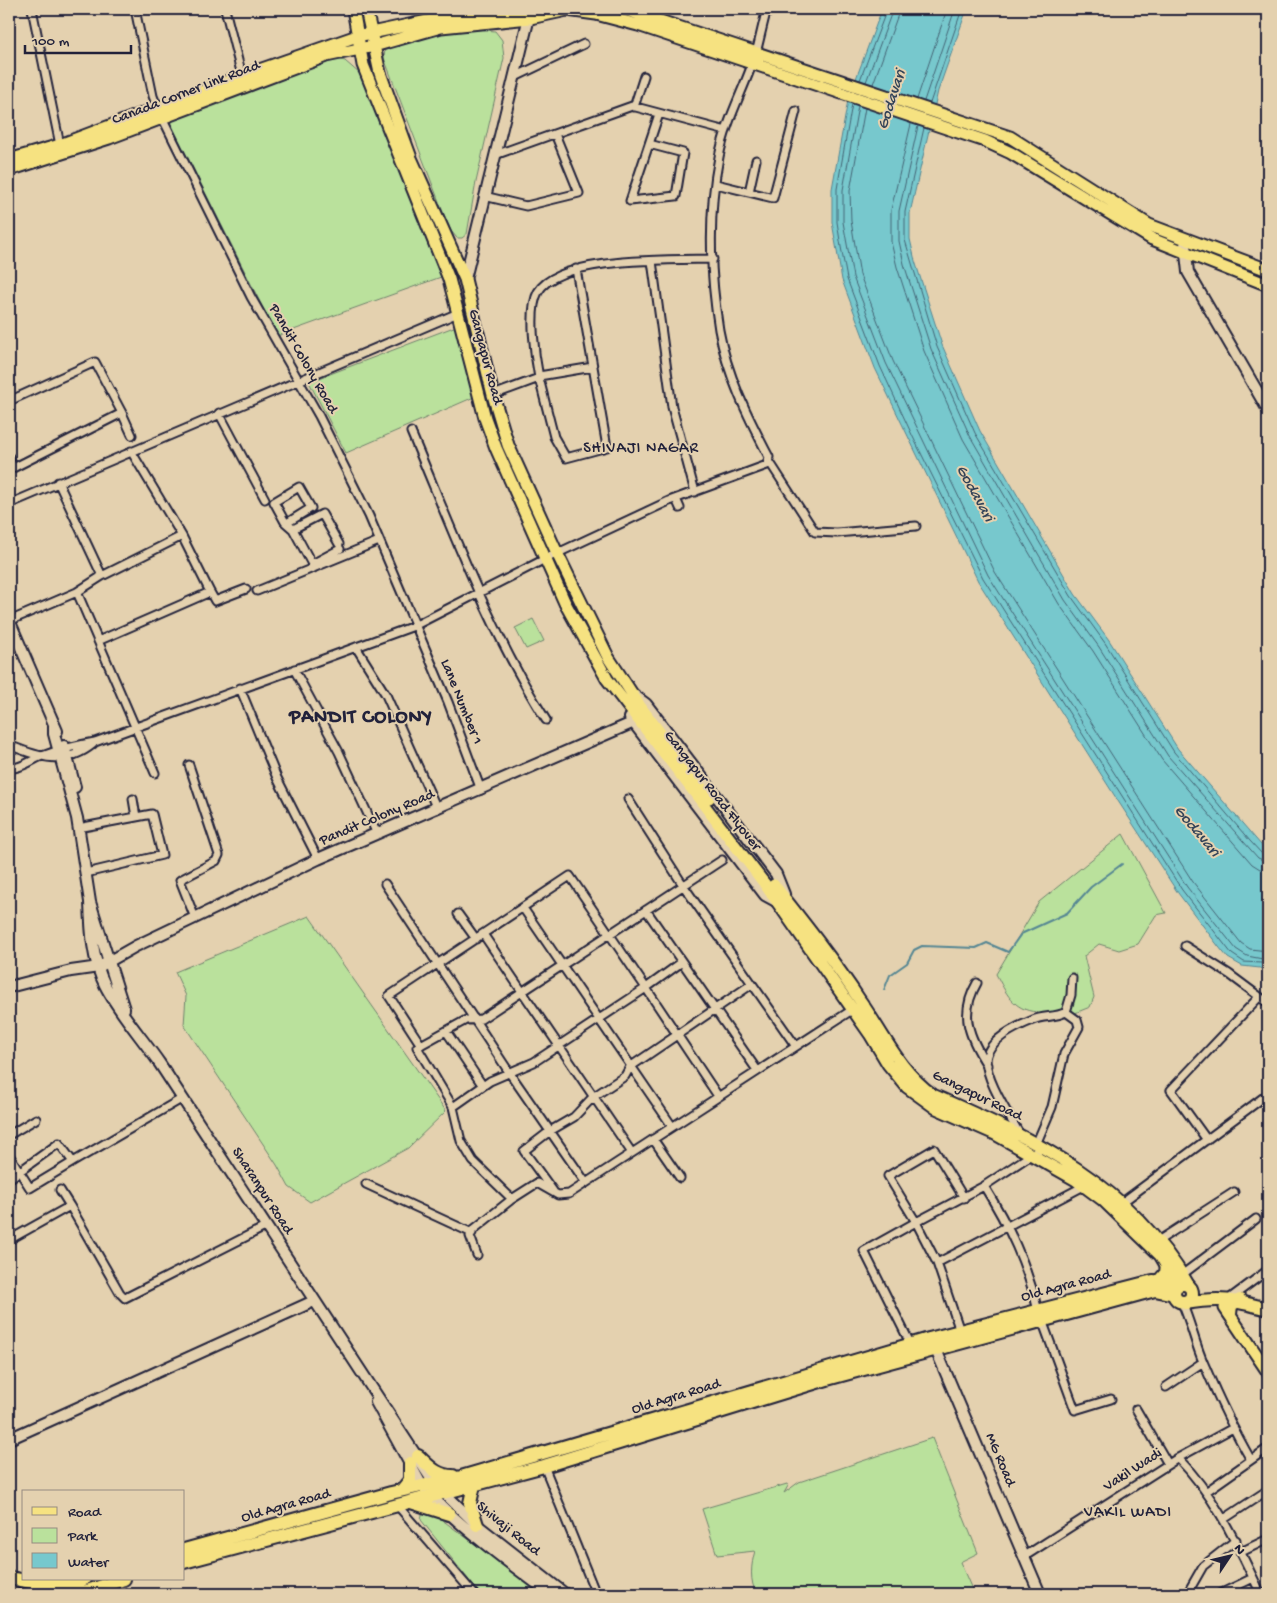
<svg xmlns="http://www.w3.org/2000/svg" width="1277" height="1603" viewBox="0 0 1277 1603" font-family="'Gochi Hand',sans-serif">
  <rect width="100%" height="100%" fill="#e4d1af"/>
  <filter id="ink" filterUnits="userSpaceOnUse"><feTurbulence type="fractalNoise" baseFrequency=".02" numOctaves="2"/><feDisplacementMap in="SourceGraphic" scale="10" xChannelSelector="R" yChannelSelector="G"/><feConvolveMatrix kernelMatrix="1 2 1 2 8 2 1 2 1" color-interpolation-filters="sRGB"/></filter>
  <g filter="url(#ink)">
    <!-- green -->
    <path fill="#bae19c" stroke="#6e826c" d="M475,29L495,31L502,40L504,58L476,182L467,234L462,238H457L451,231L443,212L384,58L385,49L399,38Z
      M337,59L345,61L360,74L441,277L277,336L173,128L171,117L321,60Z
      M459,325L474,397L346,453L309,382Z
      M533,619L544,641L526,649L515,628Z
      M1123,834L1166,913L1156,915L1138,944L1119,950L1099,944L1084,956L1094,997L1090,1007L1065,1017L1044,1021L1037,1012C1013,1010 1006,993 996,974L1039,902Z
      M309,916L446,1111L408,1148L310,1202L289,1187L277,1165L184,1025L186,996L175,972Z
      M932,1438L978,1553L960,1562L974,1594H757C749,1582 751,1564 755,1551L717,1555L702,1509L787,1484L788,1486L784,1493L799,1482Z
      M427,1513L434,1514L543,1594H480L421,1520L422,1514Z"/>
    <!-- water -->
    <path fill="#77c8cd" stroke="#558693" d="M882,9H967L938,91L910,213V239L915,261L942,345L980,431L1075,594L1109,640L1178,749L1268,853V975L1260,968L1242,966L1228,958L1219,947L1178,893L1118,801L978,581L875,368L842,280L832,222V189L848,100Z"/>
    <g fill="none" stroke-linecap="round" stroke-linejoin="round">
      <!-- shore -->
      <path stroke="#446475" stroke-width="1" d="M860,80L887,9
        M866,82L893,9
        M873,84L900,9
        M917,99L947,9
        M924,101L955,9
        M930,103L962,9
        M852,104L837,189V222L841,247L847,279L880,366L913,437L983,578L1182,890L1232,954L1244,962L1261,963L1268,967
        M858,106L843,190V222L853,277L886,363L988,575L1187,887L1236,949L1247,956L1268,960
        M865,108L850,191L851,221L860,275L893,361L995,572L1193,882L1241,943L1250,949L1268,951
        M911,124L891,210V242L897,267L924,351L963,439L1059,604L1093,651L1162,760L1252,864L1260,869L1268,870
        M918,126L899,211V241L904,264L931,349L970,436L1065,600L1099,647L1168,756L1258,858L1268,862
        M924,128L905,212V240L937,347L975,433L1071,596L1105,643L1174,752L1250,841L1263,855L1268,856"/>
      <!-- stream -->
      <path stroke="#558693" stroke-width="2" d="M884,990L890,975L907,963L914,950L922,946L976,948L987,943L1008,952L1021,934L1067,913L1091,887L1122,864"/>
      <!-- street casing -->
      <g stroke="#22223b" stroke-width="11">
        <path id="street" d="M32,9L60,145
          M135,9L153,96L158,109L251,297L319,416L369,516L448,702L481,790
          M225,9L242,76
          M515,77L584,44
          M634,107L644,76
          M649,144L683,153L676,196L630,201L659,114
          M495,155L632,106L726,131
          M716,184L773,198L796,111
          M749,192L756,160
          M484,196L526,206L579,193L555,134
          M652,261L672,407L695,492
          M539,376L593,367
          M539,378L554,437L566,458L607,447L576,269
          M493,395L539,378C535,358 528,310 538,292C558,256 675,260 713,259
          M9,401L95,362L122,413L13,468L9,457
          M122,413L132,435
          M219,413L265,499
          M411,432C452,529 489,630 546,720
          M131,451L182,536
          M769,461L815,532L837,533L916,526
          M58,482L102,576
          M676,499L680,508
          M9,504L458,313
          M287,523L311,508L299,487L274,502L285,522L293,529L314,568
          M293,529L322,514L339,544
          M312,564L340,549
          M257,591L379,541
          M77,592L155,773
          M210,592L215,601L246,589
          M9,621L77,592L102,576L182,536L210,592L98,641
          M356,647L386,695L437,809
          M294,669L339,752L377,834
          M240,688L277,778L318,859
          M9,745C38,757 65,767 93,744
          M189,765L219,855L216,861L180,880L195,918
          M9,769C27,766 27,762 42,756C58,750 78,745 95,742L414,626L545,559L669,501L767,465L769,457C748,417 727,375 719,330C710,274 708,213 719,157C726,120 745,88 756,53C760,38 763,23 767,9
          M133,799L136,817
          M628,799L683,885L795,1045
          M78,828L152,814L162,855L86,873
          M385,884L509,1072L586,1183
          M523,908L672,1126
          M646,910L757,1070
          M458,914L476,939
          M483,934L632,1153
          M1185,946L1229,974L1268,1003
          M977,983C959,1014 969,1037 987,1065
          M446,1031L483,1086
          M421,1045L389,996L570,876L646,988L682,962
          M453,1107L490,1081L534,1062L646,988L718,1096
          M1019,1133C1010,1117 981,1073 987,1055C992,1038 1018,1026 1033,1020C1044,1015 1055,1018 1066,1012L1071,995L1072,978
          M9,1135L36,1119
          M653,1139L680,1178
          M1207,1140L1171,1090L1259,997
          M1037,1142L1052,1107L1064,1054L1079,1027L1077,1020L1066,1012
          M9,1155C16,1166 23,1177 30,1188L73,1162L59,1143L9,1179
          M73,1162L183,1098
          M366,1184L472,1233
          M60,1190L70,1206
          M553,1191L524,1151L550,1131L574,1117L593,1097L625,1076L630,1067L752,984
          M512,1199L473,1161L461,1141L453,1107L417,1047L466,1020L481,1019L722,860
          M1120,1204L1268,1094
          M9,1240L70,1206L120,1293L125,1298L267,1226
          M1158,1241L1234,1192
          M477,1255L470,1236L473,1230L512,1199L537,1183L558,1195L569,1194L855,1008
          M937,1263L1084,1186
          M1183,1274L1256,1219
          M1229,1299L1268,1270
          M1182,1303C1191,1323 1195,1344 1204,1364C1218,1397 1233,1429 1251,1460
          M1038,1311C1027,1264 1009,1226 984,1186L1043,1147
          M1042,1320L1075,1410L1111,1399
          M960,1331L937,1263L916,1222L984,1186
          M911,1345L864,1251L916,1222L888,1176L934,1149L964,1198
          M1166,1387L1203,1362
          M1136,1409L1168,1464
          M1178,1458C1217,1498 1237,1545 1261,1594
          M544,1466L596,1594
          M1207,1491L1268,1448
          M397,1505L474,1594
          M1224,1519L1268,1490
          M1241,1552L1268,1539
          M1025,1556L1178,1458L1233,1428
          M1187,1594L1203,1566L1236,1540
          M1220,1594L1253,1578"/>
      </g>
      <!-- secondary casing -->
      <g stroke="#22223b" stroke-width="14">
        <path id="secondary" d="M1185,245L1188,272L1268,410
          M465,279L531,9
          M9,620L57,731
          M634,695L646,704L776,874L784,894
          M630,718L765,895L776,901
          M54,726V734L77,818L90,902L124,1009
          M64,746L75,787
          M90,902C91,930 92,960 105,985C118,1011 143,1039 160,1064L434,1483L477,1525L565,1594
          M9,987L71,971L99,967L136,946L318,859L632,723
          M934,1345L1040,1594
          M376,1402L422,1486C456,1524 509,1563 551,1594
          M9,1439L314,1301"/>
      </g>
      <!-- primary casing -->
      <g stroke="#22223b" stroke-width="15">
        <path id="primary" d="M353,9L363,65L449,279L485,418L496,448L565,603L607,679L764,883L870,1034L888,1064L907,1087L936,1108L995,1134L1076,1180L1103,1200L1160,1255L1178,1285
          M366,9L380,73L411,158L465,279L493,395L508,445L557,553L608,657L640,706L709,798
          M624,9L1010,137L1149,225L1268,270
          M9,160L60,145L242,76L357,36L456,15L521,9
          M9,170L109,138L326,56L374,46L441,27L530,18L567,10L596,14L638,25L985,141L1011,153L1152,239L1268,285
          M774,885C804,923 834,961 861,1002C884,1035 900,1072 933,1095C1036,1140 1130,1184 1189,1286
          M1225,1308L1268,1372"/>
      </g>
      <!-- highway casing -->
      <g stroke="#22223b" stroke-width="16">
        <path id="highway" d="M1159,1281L1166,1273L1167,1264
          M1174 1293a9 9 0 1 1 18 0a9 9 0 1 1-18 0Z
          M1185,1303C1221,1297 1234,1300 1268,1309
          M1230,1314L1231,1305L1240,1300
          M418,1456C430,1467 437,1476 453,1476
          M474,1485L470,1503L477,1525
          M402,1490L410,1480V1463
          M411,1502L449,1514
          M184,1550L391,1493L461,1477L929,1339L1153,1281L1178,1285
          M184,1562L544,1466L827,1379L1155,1290L1174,1294
          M9,1578L32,1582L70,1584
          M9,1590L14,1594
          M49,1594L84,1579
          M78,1594L124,1579"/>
      </g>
      <!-- street -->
      <use href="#street" stroke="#e4d1af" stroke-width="7"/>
      <!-- secondary -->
      <use href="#secondary" stroke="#e4d1af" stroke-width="10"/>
      <!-- primary -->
      <use href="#primary" stroke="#f6e281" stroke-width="11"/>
      <!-- highway -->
      <use href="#highway" stroke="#f6e281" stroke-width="12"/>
    </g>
  </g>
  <g text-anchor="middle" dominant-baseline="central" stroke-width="4" stroke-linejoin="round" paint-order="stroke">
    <!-- street labels -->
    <g font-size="15" fill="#22223b" stroke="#e4d1af">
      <text transform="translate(186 93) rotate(-21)">Canada Corner Link Road</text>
      <text transform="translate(485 357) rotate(75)">Gangapur Road</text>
      <text transform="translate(303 359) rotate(60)">Pandit Colony Road</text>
      <text transform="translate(461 702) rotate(68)">Lane Number 1</text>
      <text transform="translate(712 791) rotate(52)">Gangapur Road Flyover</text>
      <text transform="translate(377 818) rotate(-23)">Pandit Colony Road</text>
      <text transform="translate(977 1096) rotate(26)">Gangapur Road</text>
      <text transform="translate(262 1191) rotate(57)">Sharanpur Road</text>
      <text transform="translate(1066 1286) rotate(-15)">Old Agra Road</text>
      <text transform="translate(676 1397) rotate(-17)">Old Agra Road</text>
      <text transform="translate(1000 1460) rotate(67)">MG Road</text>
      <text transform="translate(1133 1470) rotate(-33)">Vakil Wadi</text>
      <text transform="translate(286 1506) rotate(-16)">Old Agra Road</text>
      <text transform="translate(508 1529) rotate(39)">Shivaji Road</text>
    </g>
    <!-- water labels -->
    <g font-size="16" font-style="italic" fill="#334358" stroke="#e4d1af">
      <text transform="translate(893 100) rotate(-72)">Godavari</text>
      <text transform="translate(974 494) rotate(61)">Godavari</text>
      <text transform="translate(1196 832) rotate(50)">Godavari</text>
    </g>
    <!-- neighbourhood labels -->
    <g font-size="16" letter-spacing="1" fill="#22223b" stroke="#e4d1af">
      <text x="641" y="449">SHIVAJI NAGAR</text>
      <text x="1128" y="1513">VAKIL WADI</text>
    </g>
    <!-- district labels -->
    <g font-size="20" font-weight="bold" letter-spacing="1" fill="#22223b" stroke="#e4d1af">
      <text x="361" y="718">PANDIT COLONY</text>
    </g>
  </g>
  <!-- margin -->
  <rect width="1277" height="1603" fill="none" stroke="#e4d1af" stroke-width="30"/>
  <rect x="15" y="15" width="1247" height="1573" fill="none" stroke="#22223b" stroke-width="2" filter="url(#ink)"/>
  <!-- legend -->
  <rect x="22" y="1490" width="162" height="90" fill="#e4d1af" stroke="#968b81"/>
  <rect x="32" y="1507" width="25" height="8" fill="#f6e281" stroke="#968b81"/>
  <text x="68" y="1516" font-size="15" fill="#22223b">Road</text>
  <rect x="32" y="1528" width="25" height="15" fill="#bae19c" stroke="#968b81"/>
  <text x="68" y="1540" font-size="15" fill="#22223b">Park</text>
  <rect x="32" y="1553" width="25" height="15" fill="#77c8cd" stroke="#968b81"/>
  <text x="68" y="1566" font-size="15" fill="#22223b">Water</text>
  <!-- north arrow -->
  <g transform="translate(1230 1556) rotate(55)" stroke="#e4d1af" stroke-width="4" paint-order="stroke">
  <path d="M0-4L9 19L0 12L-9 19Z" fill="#22223b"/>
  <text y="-8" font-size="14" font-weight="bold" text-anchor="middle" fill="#22223b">N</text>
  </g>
  <!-- scale -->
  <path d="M25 45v8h106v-8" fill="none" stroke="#22223b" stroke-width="2.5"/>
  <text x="32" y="45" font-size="15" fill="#22223b" stroke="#e4d1af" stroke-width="4" paint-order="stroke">100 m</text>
</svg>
